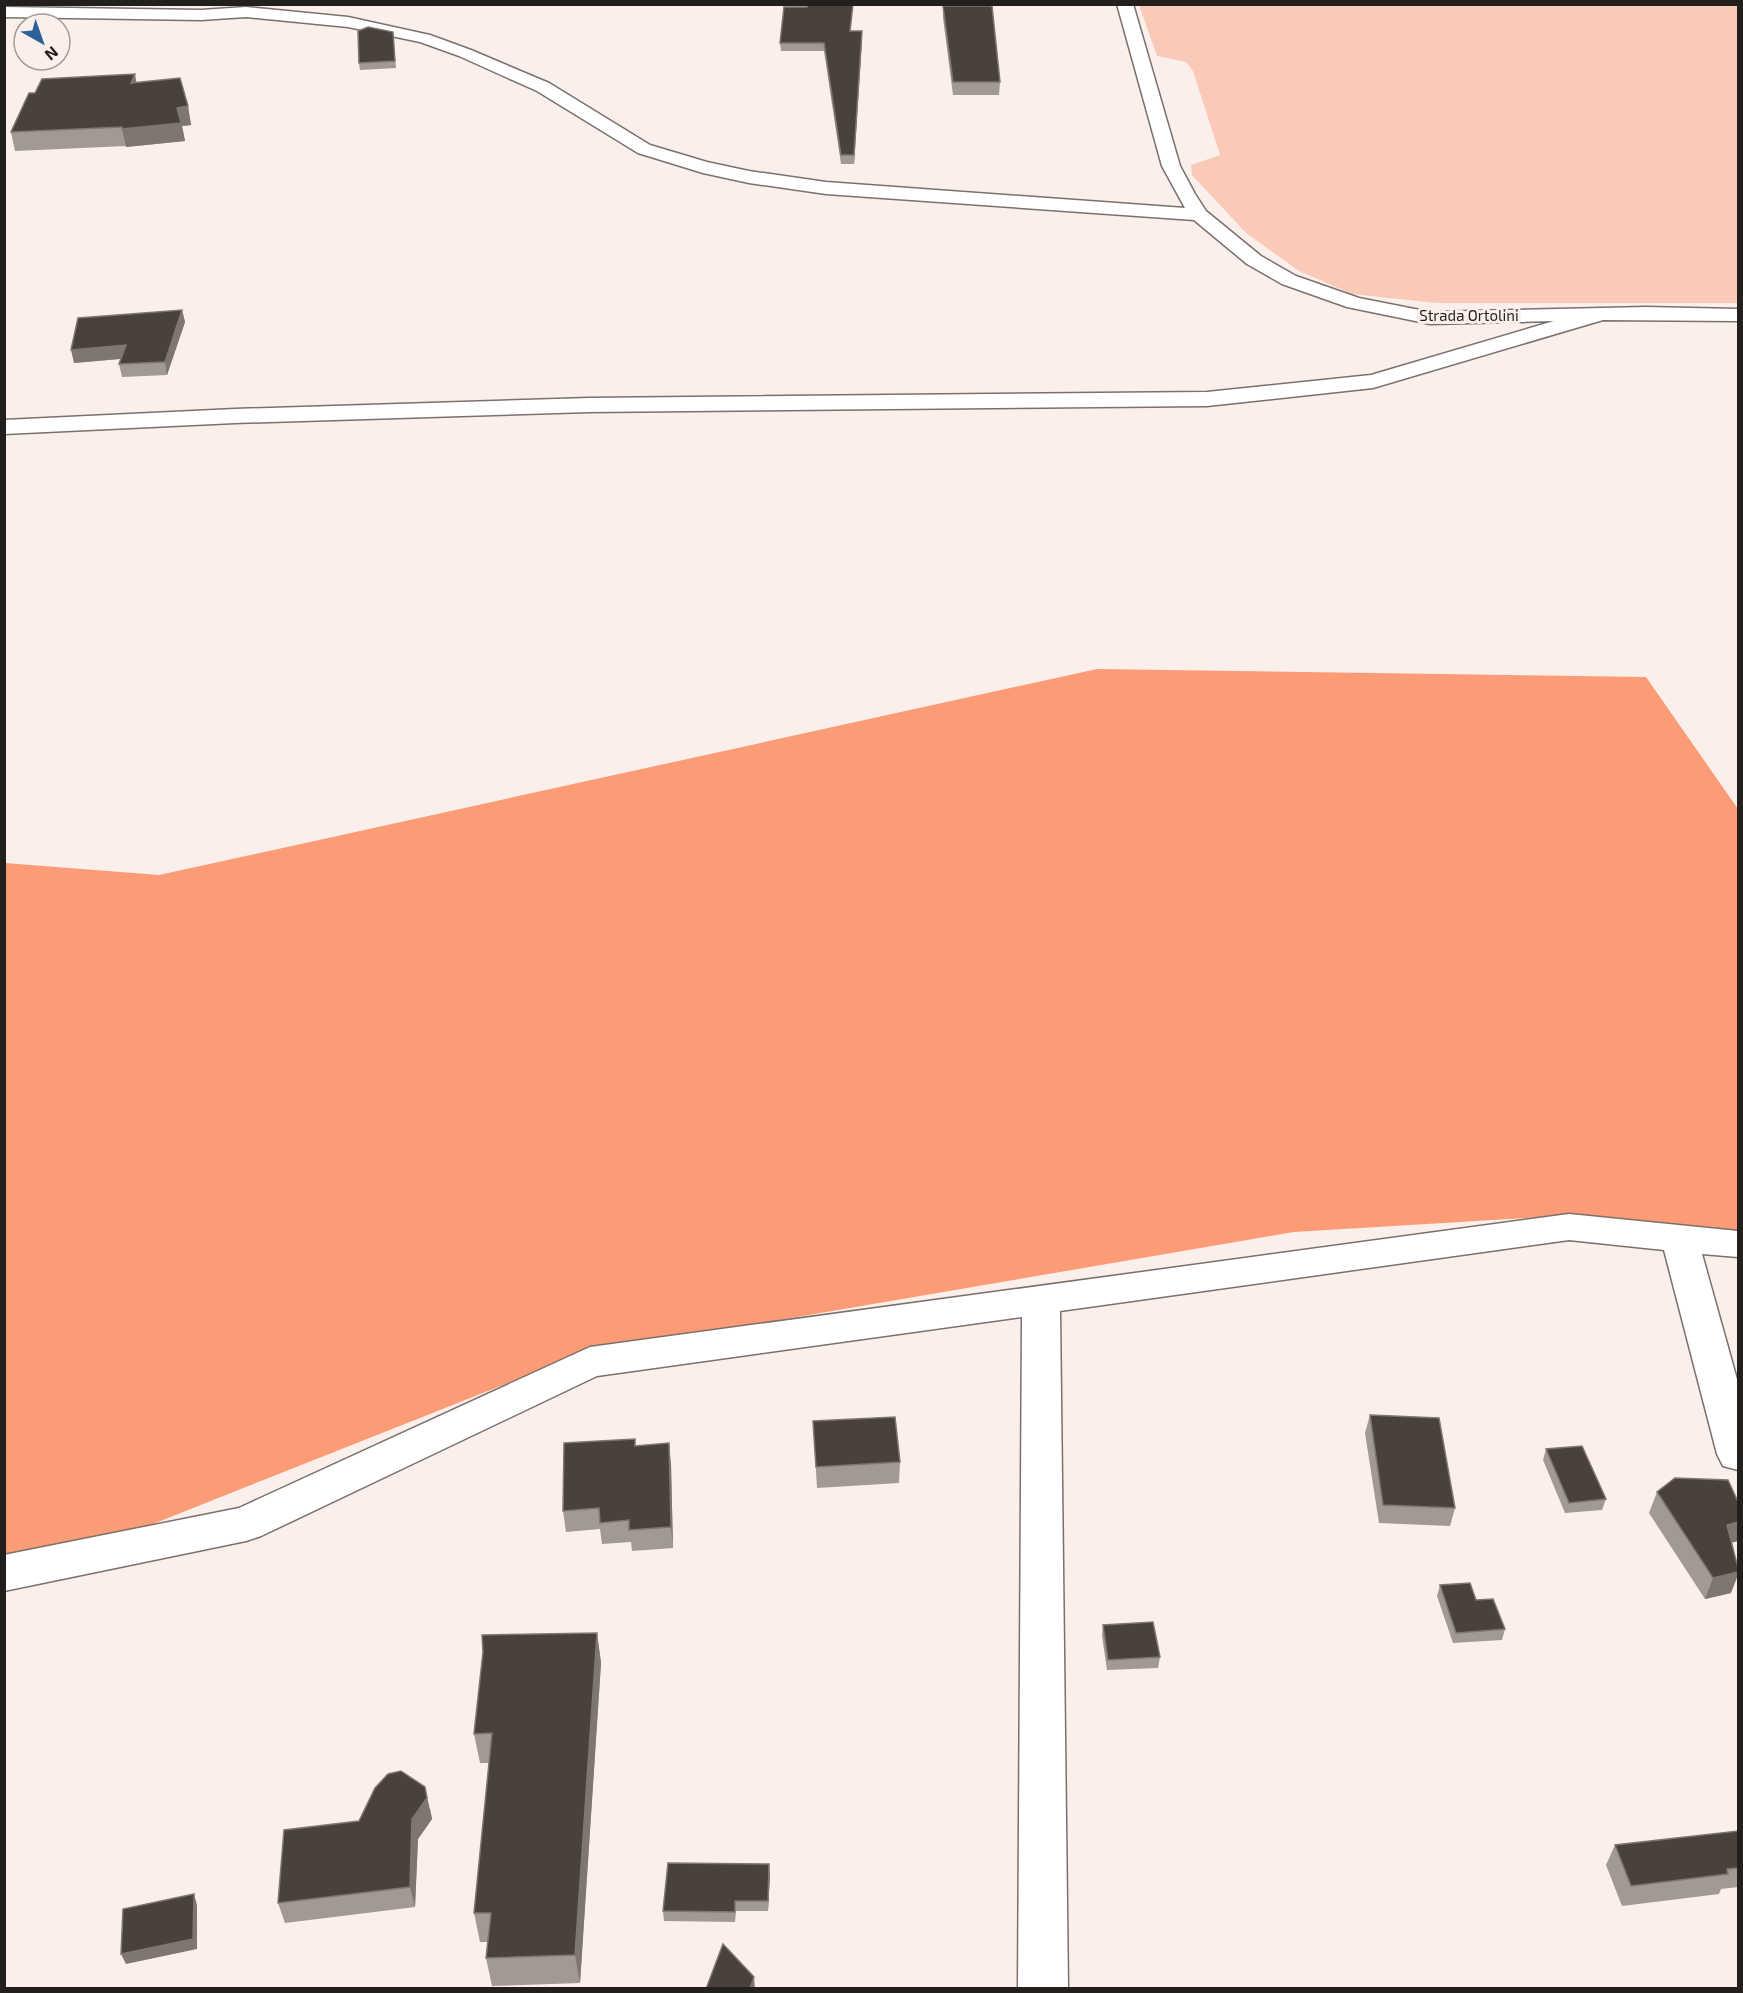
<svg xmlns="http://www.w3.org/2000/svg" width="1743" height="1993" viewBox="0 0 1743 1993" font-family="'Exo 2',sans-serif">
  <rect width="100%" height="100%" fill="#fbefeb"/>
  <!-- green -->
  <path fill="#facab9" d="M1139,5H1738V303H1437L1352,294L1299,271L1246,233L1192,175L1191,165L1220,155L1193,71L1186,62L1157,56Z"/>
  <!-- forest -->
  <path fill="#fc9c77" d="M1097,669L1646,677L1738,809V1234L1578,1215L1294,1232L581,1354L105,1543L5,1559V863L159,875Z"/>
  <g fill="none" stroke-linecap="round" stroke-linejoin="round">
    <!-- minor casing -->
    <g stroke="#7a706c" stroke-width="3">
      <path id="minor" d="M1117,4H1133L1180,166L1195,194L1206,211L1261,256L1296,276L1359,298L1430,312L1646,307L1738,309V321L1603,320L1373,388L1207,406L589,412L235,423L4,434V420L235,409L589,398L1207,392L1371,375L1554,321L1430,324L1347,307L1282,284L1247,264L1194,220L826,194L749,183L703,173L638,153L537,91L459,56L420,42L348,27L246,17L201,20L4,17V7L201,10L246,7L348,17L430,35L471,50L549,83L650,145L707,162L749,171L826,182L1185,208L1162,166Z
        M1569,1214L1738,1231V1257L1702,1254L1738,1383V1470L1723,1466L1717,1454L1664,1250L1569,1240L1060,1311L1068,1988H1018L1022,1317L597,1376L261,1536L246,1541L4,1591V1555L239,1508L590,1347Z"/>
    </g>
    <!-- minor -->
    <use href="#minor" fill="#fff" fill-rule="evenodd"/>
  </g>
  <!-- wall -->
  <path fill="#a29894" d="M943,6L1000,82L999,95H953L943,18Z
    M851,31L862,39L854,164H841L824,51H781L780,43Z
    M393,32L396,68L360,70L359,63Z
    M136,82L188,106L191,125L182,126L185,141L126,147V146L15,151L11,132Z
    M182,310L185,322L167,375L122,377L119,364L121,359L74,363Z
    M1370,1415L1455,1508L1450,1526L1379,1523L1365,1433Z
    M813,1421L900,1462L899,1483L817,1488Z
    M636,1446L671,1464L673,1548L632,1551L631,1542L602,1544L600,1529L566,1532L563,1511Z
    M1546,1449L1606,1499L1602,1510L1565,1513L1543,1460Z
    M1657,1492L1738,1541L1731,1543V1593L1705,1599L1649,1513Z
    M1440,1585L1476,1600L1505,1629L1502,1640L1453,1643L1437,1596Z
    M1103,1625L1160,1657L1158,1668L1107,1670L1102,1636Z
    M597,1633L601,1663L580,1983L492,1986L486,1958L488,1942H480L474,1913L489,1763H480L474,1734Z
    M430,1808L432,1819L418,1839L415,1907L285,1923L278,1903L359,1821Z
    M1738,1831V1887L1721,1889L1719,1894L1622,1906L1606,1865L1615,1845Z
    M770,1874L768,1911H736L735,1922L664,1921L663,1911Z"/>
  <!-- shaded-wall -->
  <path fill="#7f7571" d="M862,31V39L854,164V155Z
    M135,74L138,92L131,83Z
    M188,106L191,125L182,126L185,141L126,147L122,129L177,108Z
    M182,310L185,322L167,375L165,362Z
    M126,345L129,358L74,363L71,350Z
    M669,1443L671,1464L673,1548L671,1527Z
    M1738,1522V1541L1718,1546L1727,1525Z
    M1738,1572V1575L1731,1593L1705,1599L1713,1578Z
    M597,1633L601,1663L580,1983L575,1955Z
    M425,1787L432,1819L418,1839L415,1907L410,1887L412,1819Z
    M769,1864L770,1874L768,1911V1901Z
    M194,1894L197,1905V1949L126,1964L121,1954Z
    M754,1977L755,1989H750Z"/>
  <!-- building -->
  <path fill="#4a413d" stroke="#7f7571" stroke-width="1.5" d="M808,4H853L850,31H862L854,155H841L824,43H780L784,7H807Z
    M943,6H992L1000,82H953Z
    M368,27L393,32L395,61L359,63L358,31Z
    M135,74L131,83L180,78L188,106L177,108L181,123L122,129V127L11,132L29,93H35L42,79Z
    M182,310L165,362L119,364L126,345L71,350L78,318Z
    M1370,1415L1439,1418L1455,1508L1383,1505Z
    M895,1417L900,1462L816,1467L813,1421Z
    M635,1439V1446L669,1443L671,1527L629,1530V1520L600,1523L599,1508L563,1511L564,1443Z
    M1582,1446L1606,1499L1569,1503L1546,1449Z
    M1675,1478L1728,1480L1738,1502V1522L1727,1525L1738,1568V1572L1713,1578L1657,1492Z
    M1470,1583L1476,1600L1493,1599L1505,1629L1456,1633L1440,1585Z
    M1153,1622L1160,1657L1108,1660L1103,1625Z
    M597,1633L575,1955L486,1958L491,1913H474L492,1733L474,1734L483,1652L482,1635Z
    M401,1771L425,1787L427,1798L412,1819L410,1887L278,1903L284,1830L359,1821L375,1788L388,1774Z
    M1738,1831V1868L1727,1869L1728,1874L1631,1886L1615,1845Z
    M668,1863L769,1864L768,1901H735V1912L663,1911Z
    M194,1894L193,1939L121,1954L123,1909Z
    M723,1944L754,1977L750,1989H706Z"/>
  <g text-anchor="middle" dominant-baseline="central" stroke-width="6" stroke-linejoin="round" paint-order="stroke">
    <!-- far-street labels -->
    <g font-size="15" fill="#231f1d" stroke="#fbefeb">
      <text x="1469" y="315">Strada Ortolini</text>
    </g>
  </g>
  <!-- border -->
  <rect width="1743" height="1993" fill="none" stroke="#231f1d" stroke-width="12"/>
  <!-- north arrow -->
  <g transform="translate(42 42) rotate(140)"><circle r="28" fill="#fbefeb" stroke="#a59c99" stroke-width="1.5"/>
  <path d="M0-4.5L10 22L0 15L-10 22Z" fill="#2a6199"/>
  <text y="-9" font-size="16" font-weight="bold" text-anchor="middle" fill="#231f1d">N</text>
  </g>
</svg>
